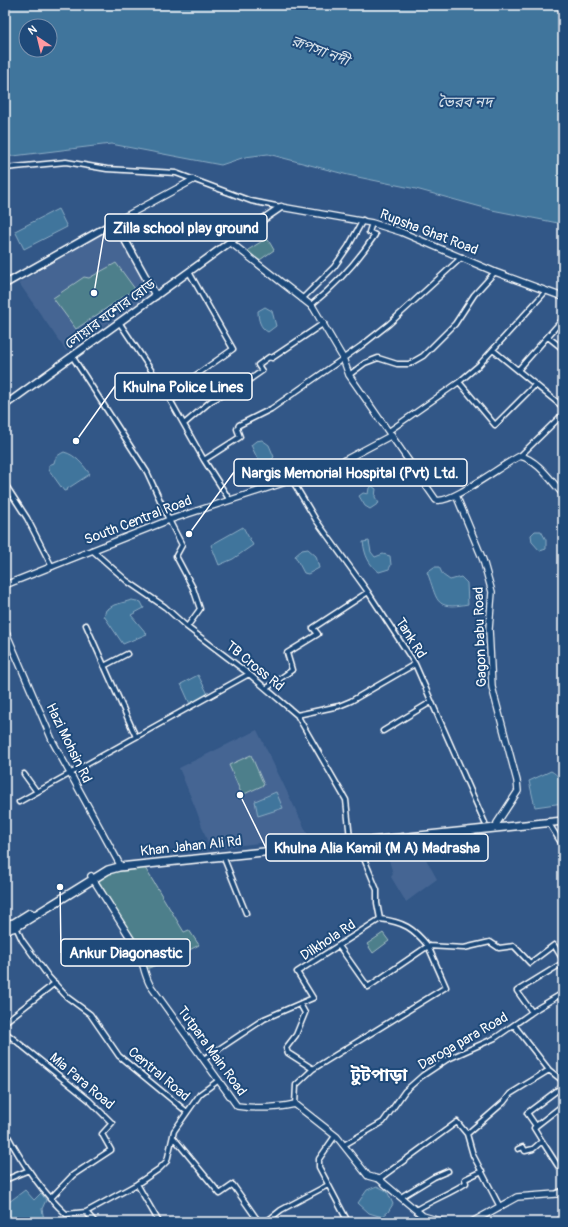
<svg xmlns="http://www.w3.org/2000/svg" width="568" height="1227" viewBox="0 0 568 1227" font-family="Pangolin,'Noto Sans Bengali',sans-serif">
  <rect width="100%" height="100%" fill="#325787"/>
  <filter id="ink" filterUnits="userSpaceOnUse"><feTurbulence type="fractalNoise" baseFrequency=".025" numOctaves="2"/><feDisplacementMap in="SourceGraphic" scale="8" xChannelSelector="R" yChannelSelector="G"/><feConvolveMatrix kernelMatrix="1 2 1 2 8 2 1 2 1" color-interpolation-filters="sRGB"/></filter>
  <g filter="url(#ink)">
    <!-- built -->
    <path fill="#456593" d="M112,227L152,294L66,351L19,283Z
      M257,730L309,837L210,849L197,812L179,768Z
      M417,843L437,879L406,902L391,877L393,874L385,846Z"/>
    <!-- green -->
    <path fill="#4d7f8b" stroke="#a6bfc5" d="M267,238L274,250L257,262L248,250Z
      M116,263L135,289L76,329L53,298L84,277L89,278Z
      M251,755L264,785L242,795L229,765Z
      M142,863L184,932L189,930L199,945L172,959L146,969L144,956L97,878Z
      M383,933L389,941L373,953L367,944Z"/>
    <!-- water -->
    <path fill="#3f759c" stroke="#8cacc4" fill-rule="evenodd" d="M5,5H546L563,11V224L492,210L416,189L348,175L268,154L245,157L221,165L111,144L5,157ZM26,26H50V50H26Z
      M58,209L67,227L24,249L15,231Z
      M265,307L272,311L276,326L268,332C260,328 258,319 258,311Z
      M262,440L269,445L274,457L268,463L263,464L257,458L251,445L256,441Z
      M64,452C76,455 83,465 90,474L67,489L68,490L64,491L49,470V465L54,463C55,457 58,455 64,452Z
      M372,486L376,489L375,497L379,503L370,509L365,506L359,496L363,493L368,494L369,488Z
      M243,527L253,545L233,559L219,565L211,545Z
      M535,531H541L546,540V549L540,551L532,542L531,535Z
      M369,541L371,552L375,557L383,554L390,556L391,565L389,569L379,572C368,564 365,555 363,542Z
      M308,549L316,556L319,568L308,574L304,573L295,556L302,550Z
      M434,567H439L443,575L450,580L461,577L467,583L468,604C433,611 438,599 427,572Z
      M132,600L141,602L144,608L131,615L147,634L123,644L104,616L106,610L114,605Z
      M198,675L209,696L190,704L181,684Z
      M551,771C564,778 563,790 563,803L535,807L529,781Z
      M276,792L283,808L258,816L255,801Z
      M377,1186L387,1191L393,1204L388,1212L382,1217L369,1213L358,1203L367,1190Z
      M25,1190L34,1200L41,1193L46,1200L42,1209L44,1220L42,1222H5V1205Z"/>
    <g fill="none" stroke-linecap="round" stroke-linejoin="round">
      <!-- minor casing -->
      <g stroke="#fff" stroke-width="7">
        <path id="minor" d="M5,168L66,162L107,169L176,173L251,201L281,207
          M302,299L334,267L348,247L363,220
          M311,305C336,285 357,262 375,235L369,232L372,223
          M119,322L165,391L204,460L229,499
          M548,337L563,349
          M493,350L563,407
          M72,356L147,472L169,520L182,545L176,556L193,588L200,609L187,627
          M518,370L563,319
          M349,375L365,363L378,358L397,364H409L423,356L455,324L474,295L495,272
          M459,382L495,425L535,385
          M171,400L193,387L189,380L233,349L189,272
          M184,424L211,401L242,385L262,371L258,365L269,357L272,358L324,323
          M389,431L459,382L479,365L546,291
          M520,456L563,414
          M204,460L240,437L237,429L239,425L271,409L361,346L389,324L462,257
          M292,480L316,520L368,592L415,664L485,823
          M5,484L27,518L52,567
          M92,550L127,581L165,607L187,627L249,674L297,715L346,800L350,838L360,849L377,890V903L380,919
          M86,625L136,737
          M104,666L127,654
          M267,688L292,670L287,653L318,634L313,628L368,592
          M297,715L339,706L351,701L415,664
          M383,731L431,702
          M24,774L37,792
          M19,802L249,674
          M548,822L563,846
          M223,856L246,913
          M380,919C404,922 413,928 428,946L464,948L490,942L499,948L514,946L530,963L554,945L563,960L561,964L517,991L532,1012
          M16,927L22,940L48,976L67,997L90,1014L119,1056L187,1112
          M300,1004L305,1013L296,1035L286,1048L288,1053L313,1069
          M5,1022L55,983
          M514,1025L549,1070L563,1081
          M5,1032L89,1100L112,1123L102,1134L111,1150L73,1175L50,1199
          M204,1059L264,1019L313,998L297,972L380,919
          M295,1105L296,1085L313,1069L446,987L428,946L368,987L339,946
          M536,1126L563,1105
          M5,1131C21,1161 41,1191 66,1214L86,1212L95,1222
          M335,1136L319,1159V1167L348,1222
          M173,1137L220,1194L233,1185L259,1222
          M542,1141L558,1166L563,1162
          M344,1145L383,1122L405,1091L422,1076L446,1060L495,1038L538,1008L563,993
          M518,1149L523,1147L525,1151L533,1149L542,1141L534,1128L536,1126L527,1113L563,1086
          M379,1179L457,1122L467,1134
          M5,1180L29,1170
          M137,1184L159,1222
          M401,1197L434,1177L448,1171
          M500,1207L473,1155L467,1134L504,1102L510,1094L549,1070
          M416,1210C432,1200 451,1193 466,1183L465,1179L482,1171
          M86,1212L137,1184L159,1169L167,1161L174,1131L200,1094L219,1080
          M266,1222L281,1210L328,1185"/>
      </g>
      <!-- tertiary casing -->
      <g stroke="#fff" stroke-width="8">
        <path id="tertiary" d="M281,207L372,223L401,232L495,272L563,297
          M115,222L193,180
          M230,242L313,307L343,358L349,375L436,500C450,505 503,464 520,456C538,460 551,481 563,494
          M456,495L483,560L492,592L489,629L492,687L517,781L518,791L497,823
          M5,585L169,520L292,480L345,460L392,435
          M5,630L53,742L119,863
          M91,876L138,950C143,962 144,974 150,985L237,1106C256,1109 277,1108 295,1104L337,1137L368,1176L379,1179L423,1216L443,1222
          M472,1222L517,1197L556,1194L563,1191"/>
      </g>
      <!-- secondary casing -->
      <g stroke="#fff" stroke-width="9">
        <path id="secondary" d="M5,284L115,222L156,296
          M5,405L230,242L281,207"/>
      </g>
      <!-- trunk casing -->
      <g stroke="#fff" stroke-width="10">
        <path id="trunk" d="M5,925L14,923L30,913
          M5,930L16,927L108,870L119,867L563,821"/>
      </g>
      <!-- minor -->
      <use href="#minor" stroke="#1f4a7a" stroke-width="4"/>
      <!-- tertiary -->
      <use href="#tertiary" stroke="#1f4a7a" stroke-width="5.5"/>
      <!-- secondary -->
      <use href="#secondary" stroke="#1f4a7a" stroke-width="6"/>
      <!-- trunk -->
      <use href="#trunk" stroke="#1f4a7a" stroke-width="7"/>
    </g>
  </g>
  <g text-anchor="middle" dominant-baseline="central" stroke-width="4" stroke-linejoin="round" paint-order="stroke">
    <!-- street labels -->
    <g font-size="14" fill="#fff" stroke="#1f4a7a">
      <text transform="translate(429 232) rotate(21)">Rupsha Ghat Road</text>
      <text transform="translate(110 314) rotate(-36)">লোয়ার যশোর রোড</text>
      <text transform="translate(138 520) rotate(-21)">South Central Road</text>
      <text transform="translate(480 637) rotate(-92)">Gagon babu Road</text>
      <text transform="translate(411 638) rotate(58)">Tank Rd</text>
      <text transform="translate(255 666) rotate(39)">TB Cross Rd</text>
      <text transform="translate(69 743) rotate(64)">Hazi Mohsin Rd</text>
      <text transform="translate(191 846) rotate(-6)">Khan Jahan Ali Rd</text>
      <text transform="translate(328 940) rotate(-33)">Dilkhola Rd</text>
      <text transform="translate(463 1041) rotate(-30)">Daroga para Road</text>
      <text transform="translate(212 1051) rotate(54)">Tutpara Main Road</text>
      <text transform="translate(159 1074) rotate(40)">Central Road</text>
      <text transform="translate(82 1081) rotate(40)">Mia Para Road</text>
    </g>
    <!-- water labels -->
    <g font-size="15" font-style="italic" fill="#d9e3eb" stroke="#1f4a7a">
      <text transform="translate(320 51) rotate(21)">রূপসা নদী</text>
      <text x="465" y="102">ভৈরব নদ</text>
    </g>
    <!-- district labels -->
    <g font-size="18" font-weight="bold" fill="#fff" stroke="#1f4a7a">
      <text x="379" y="1075">টুটপাড়া</text>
    </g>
  </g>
  <!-- callouts -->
  <path fill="none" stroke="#fff" stroke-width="1.5" d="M94 293L105 227M76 441L115 386M189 534L234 472M240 795L266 848M60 887L61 953"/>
  <g fill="#fff" stroke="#1f4a7a" stroke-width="1.5">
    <circle cx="94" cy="293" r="4"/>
    <circle cx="76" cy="441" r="4"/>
    <circle cx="189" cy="534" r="4"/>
    <circle cx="240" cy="795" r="4"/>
    <circle cx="60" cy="887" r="4"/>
  </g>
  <g fill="#1f4a7a" stroke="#fff" stroke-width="1.5">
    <rect x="105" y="214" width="162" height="27" rx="4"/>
    <rect x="115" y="373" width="137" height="27" rx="4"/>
    <rect x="234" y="459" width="233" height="27" rx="4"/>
    <rect x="266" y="834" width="222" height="27" rx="4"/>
    <rect x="61" y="939" width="129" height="27" rx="4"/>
  </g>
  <g font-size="15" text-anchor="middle" font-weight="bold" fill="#fff">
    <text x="186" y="233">Zilla school play ground</text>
    <text x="183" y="392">Khulna Police Lines</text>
    <text x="350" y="478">Nargis Memorial Hospital (Pvt) Ltd.</text>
    <text x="377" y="853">Khulna Alia Kamil (M A) Madrasha</text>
    <text x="126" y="958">Ankur Diagonastic</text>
  </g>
  <!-- margin -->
  <rect width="568" height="1227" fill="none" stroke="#1f4a7a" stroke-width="20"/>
  <rect x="10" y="10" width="548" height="1207" fill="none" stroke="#fff" stroke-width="1.5" filter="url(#ink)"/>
  <!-- north arrow -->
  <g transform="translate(38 38) rotate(325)"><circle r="19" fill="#1f4a7a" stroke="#7992af"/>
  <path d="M0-3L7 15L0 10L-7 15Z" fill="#ff9aa2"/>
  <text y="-6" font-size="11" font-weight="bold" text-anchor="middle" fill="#ffffff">N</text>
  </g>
</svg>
